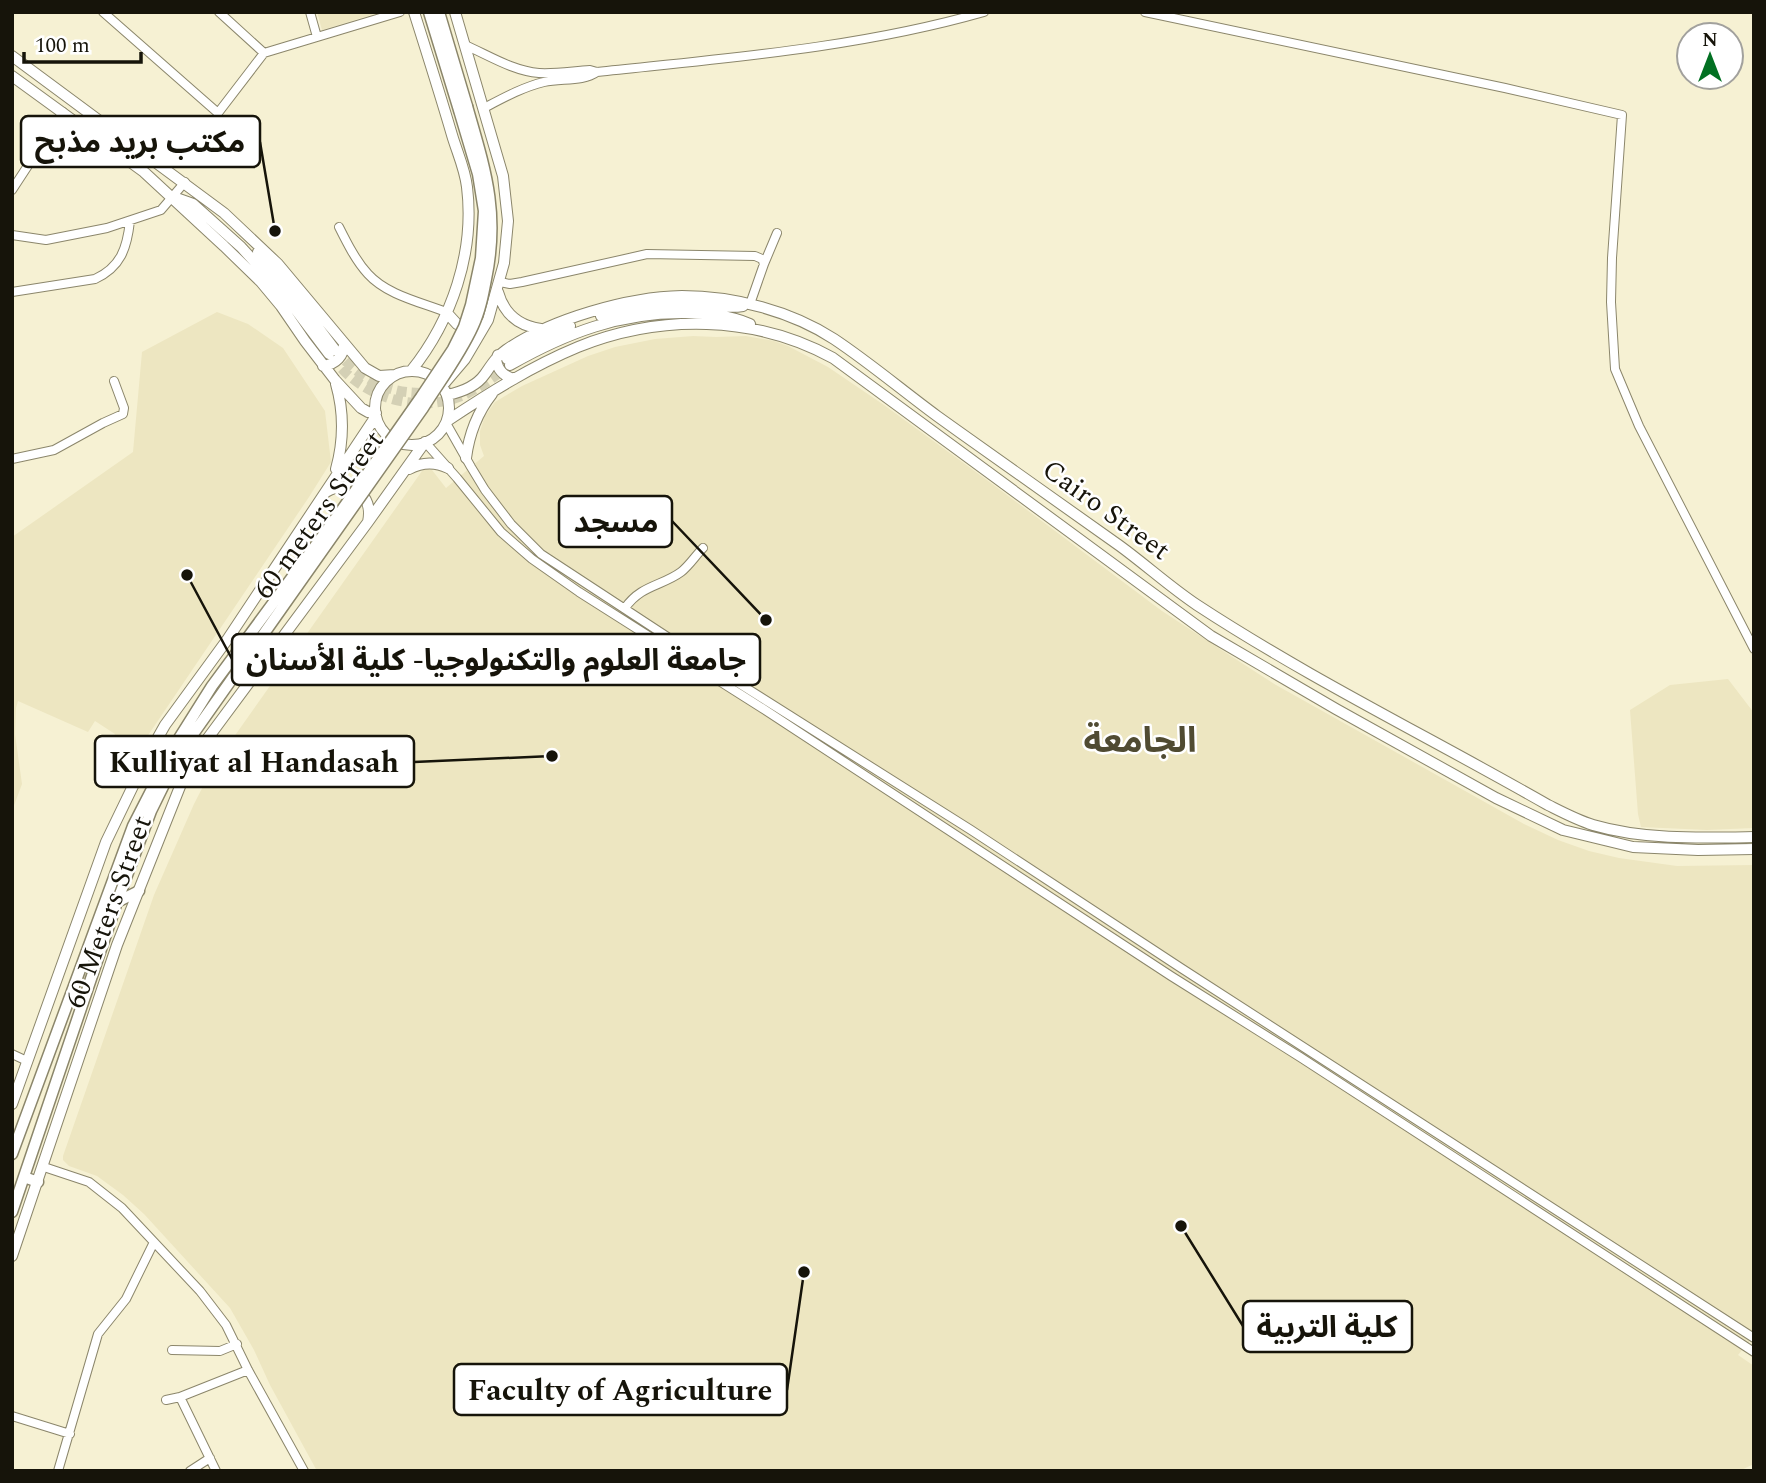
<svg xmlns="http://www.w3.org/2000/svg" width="1766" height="1483" viewBox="0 0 1766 1483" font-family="Spectral,'Noto Sans Arabic',serif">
  <rect width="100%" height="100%" fill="#f6f1d3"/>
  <!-- built -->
  <path fill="#ede6c1" d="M317,12H381L322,30Z
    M217,312L248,324L283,348L325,411L331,462L309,497L126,768L106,751L115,734L95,721L88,732L18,701L16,708L15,734L22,784L12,811V537L133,452L142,352Z
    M693,336L716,337L746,336L774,341L788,346L828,367L884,405L991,483L1162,611L1220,649L1276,685L1524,824L1558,840L1589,851L1619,858L1677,866L1754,865V1336L1738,1355L1754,1366V1464L1739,1471H317L270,1385L254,1350L230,1308L144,1214L123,1195L97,1176L69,1166L63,1160V1156L154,895L194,804L214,765L422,471L425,468L432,470L446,488L484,456L480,445V431L485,416L495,402L522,386L588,356L615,347L655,339Z
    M1728,679L1754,713V828L1707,830L1641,827L1638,814L1630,710L1670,685Z"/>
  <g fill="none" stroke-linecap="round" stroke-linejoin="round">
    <!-- major-tunnel -->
    <path stroke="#d4d0b5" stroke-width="10" stroke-dasharray="10 5" stroke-linecap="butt" d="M335,350C368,388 405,401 456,388
      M332,357C362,398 417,415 464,395C479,388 493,378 506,368"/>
    <!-- minor casing -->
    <g stroke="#8b866b" stroke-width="10">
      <path id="minor" d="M103,12L218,113L264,53
        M219,12L264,53L400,12
        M310,12L317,37
        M1145,12L1505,88L1622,115L1612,258L1611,302L1615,369L1639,426L1754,649
        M465,45C488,55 513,71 539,73C556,74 573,71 590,70L597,72C727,58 858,48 984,12
        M484,108C503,98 523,87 544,82C561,78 583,82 597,72
        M12,190L63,112
        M339,227C347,243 356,261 368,274C387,295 420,302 446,312
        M12,235L46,240L107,228L161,210L185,182
        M764,264L777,233
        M500,282L510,284L522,282L647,254L755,256L762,259L764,264L750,304
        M12,292L95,279C121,267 127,248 130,221
        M446,423L471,467L485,490L511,524L541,554L724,674L971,830L1181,968L1754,1338
        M425,442L457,478L501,532L532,559L579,592L762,708L1171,976L1300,1057L1754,1352
        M12,459L54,450L103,423L123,414L124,408L114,381
        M625,608C641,585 662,586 681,572C689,566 696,555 703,548
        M12,1054L27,1061
        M44,1167L89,1182L122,1208L200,1291L226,1325L248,1370L304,1471
        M172,1350L220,1351L237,1344
        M180,1397L216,1471
        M166,1400L180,1397L248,1370
        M12,1416L70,1434
        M58,1471L98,1334L126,1299L154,1242
        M190,1471L210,1458"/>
    </g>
    <!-- major casing -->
    <g stroke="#8b866b" stroke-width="12">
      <path id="major" d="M12,56L224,213L278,264L365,368L379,376L395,375
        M12,76L144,172L224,246L261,282L281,306L305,341L335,380L361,408L368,412L376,413
        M172,198L179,199L193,204L241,247L283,293L329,354
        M258,252L299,302L335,350
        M498,292C504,314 519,326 541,329
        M446,312L457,324L470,329
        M601,316C630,309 659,304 688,304C706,304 725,309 743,306
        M498,355L496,360C498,371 504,376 514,379
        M507,359L546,336L570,326
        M510,365C566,333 621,312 686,313C709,314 729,315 750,324
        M323,366C336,364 344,356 344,343
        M411,371C452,320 475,252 467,187C465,169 457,152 452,135C440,94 427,53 414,12
        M375 408a37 37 0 1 1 74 0a37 37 0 1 1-74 0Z
        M336,384C344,412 344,440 336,469
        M442,386L465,359L488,320L504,263L508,221L503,176L455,12
        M447,395C462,392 476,387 485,374C492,364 496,357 506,350C551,319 628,297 682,296C734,296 791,311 834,339C870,363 903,391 937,416C998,460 1060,503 1120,546C1146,565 1170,587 1197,605C1310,679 1431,738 1548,805C1562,812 1577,820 1593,825C1644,840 1701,838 1754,837
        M447,421C489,393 532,366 578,347C660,314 755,315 833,358L1211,636L1336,709L1496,798L1563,830L1633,847L1698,850L1754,849
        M466,458C469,435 477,413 492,394
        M409,469C422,462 434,461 448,468
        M326,492C350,478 374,494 368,522
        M12,1104L106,842L147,757L165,725L227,640L376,416
        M12,1256L117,945L183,779L202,746L368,522L425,442"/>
    </g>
    <!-- highway casing -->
    <g stroke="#8b866b" stroke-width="13">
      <path id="highway" d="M429,12L459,110
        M439,12L467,106
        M117,902L139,891
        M12,1154L133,826L173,748
        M24,1177L38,1182
        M12,1212L117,902L151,811L179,754"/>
    </g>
    <!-- minor -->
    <use href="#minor" stroke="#fff" stroke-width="8"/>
    <!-- major -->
    <use href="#major" stroke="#fff" stroke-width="10"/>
    <!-- highway -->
    <use href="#highway" stroke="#fff" stroke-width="10"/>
    <!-- highway-bridge casing -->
    <g stroke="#8b866b" stroke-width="13" stroke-linecap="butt">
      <path id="highway-bridge" d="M173,748L212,686L341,511L421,397L453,349L464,327L471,305L481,258L484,211L478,174L459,110
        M179,754L423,408C440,381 460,355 473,326C480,311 483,295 486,279C500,212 485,169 467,106"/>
    </g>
    <!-- highway-bridge -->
    <use href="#highway-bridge" stroke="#fff" stroke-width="10"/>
  </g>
  <g text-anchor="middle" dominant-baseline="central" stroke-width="5" stroke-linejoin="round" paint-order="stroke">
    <!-- street labels -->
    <g font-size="28" fill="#16140a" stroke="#fff">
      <text transform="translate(1106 510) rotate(36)">Cairo Street</text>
      <text transform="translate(319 515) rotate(-54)">60 meters Street</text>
      <text transform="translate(109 912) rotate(-70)">60 Meters Street</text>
    </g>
    <!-- district labels -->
    <g font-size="35" font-weight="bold" fill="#504b32" stroke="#fff">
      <text x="1140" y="741">الجامعة</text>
    </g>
  </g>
  <!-- callouts -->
  <path fill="none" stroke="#16140a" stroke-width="2.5" d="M275 231L260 142M766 620L672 521M187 575L232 659M552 756L414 762M1181 1226L1243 1326M804 1272L787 1390"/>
  <g fill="#16140a" stroke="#fff" stroke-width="2.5">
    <circle cx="275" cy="231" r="7"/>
    <circle cx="766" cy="620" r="7"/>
    <circle cx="187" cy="575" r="7"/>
    <circle cx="552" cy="756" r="7"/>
    <circle cx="1181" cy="1226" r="7"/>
    <circle cx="804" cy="1272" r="7"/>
  </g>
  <g fill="#fff" stroke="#16140a" stroke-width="2.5">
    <rect x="21" y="116" width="239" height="51" rx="7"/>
    <rect x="559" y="496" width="113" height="51" rx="7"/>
    <rect x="232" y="634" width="528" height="51" rx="7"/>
    <rect x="95" y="736" width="319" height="51" rx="7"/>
    <rect x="1243" y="1301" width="169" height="51" rx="7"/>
    <rect x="454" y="1364" width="333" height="51" rx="7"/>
  </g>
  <g font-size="30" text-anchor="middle" font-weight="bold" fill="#16140a">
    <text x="140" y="152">مكتب بريد مذبح</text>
    <text x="616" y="532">مسجد</text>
    <text x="496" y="670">جامعة العلوم والتكنولوجيا- كلية الأسنان</text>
    <text x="254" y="772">Kulliyat al Handasah</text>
    <text x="1327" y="1337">كلية التربية</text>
    <text x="620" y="1400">Faculty of Agriculture</text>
  </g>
  <!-- border -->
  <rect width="1766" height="1483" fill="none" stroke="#16140a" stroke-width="28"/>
  <!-- north arrow -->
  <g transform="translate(1710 56)"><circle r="33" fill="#ffffff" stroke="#a2a19d" stroke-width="2"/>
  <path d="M0-5L12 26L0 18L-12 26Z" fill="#027022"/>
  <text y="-10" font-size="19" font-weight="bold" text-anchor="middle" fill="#16140a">N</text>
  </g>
  <!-- scale -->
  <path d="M24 52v10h117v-10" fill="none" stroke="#16140a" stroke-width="3.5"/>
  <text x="35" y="52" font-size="21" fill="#16140a" stroke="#ffffff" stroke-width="5" paint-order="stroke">100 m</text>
</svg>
